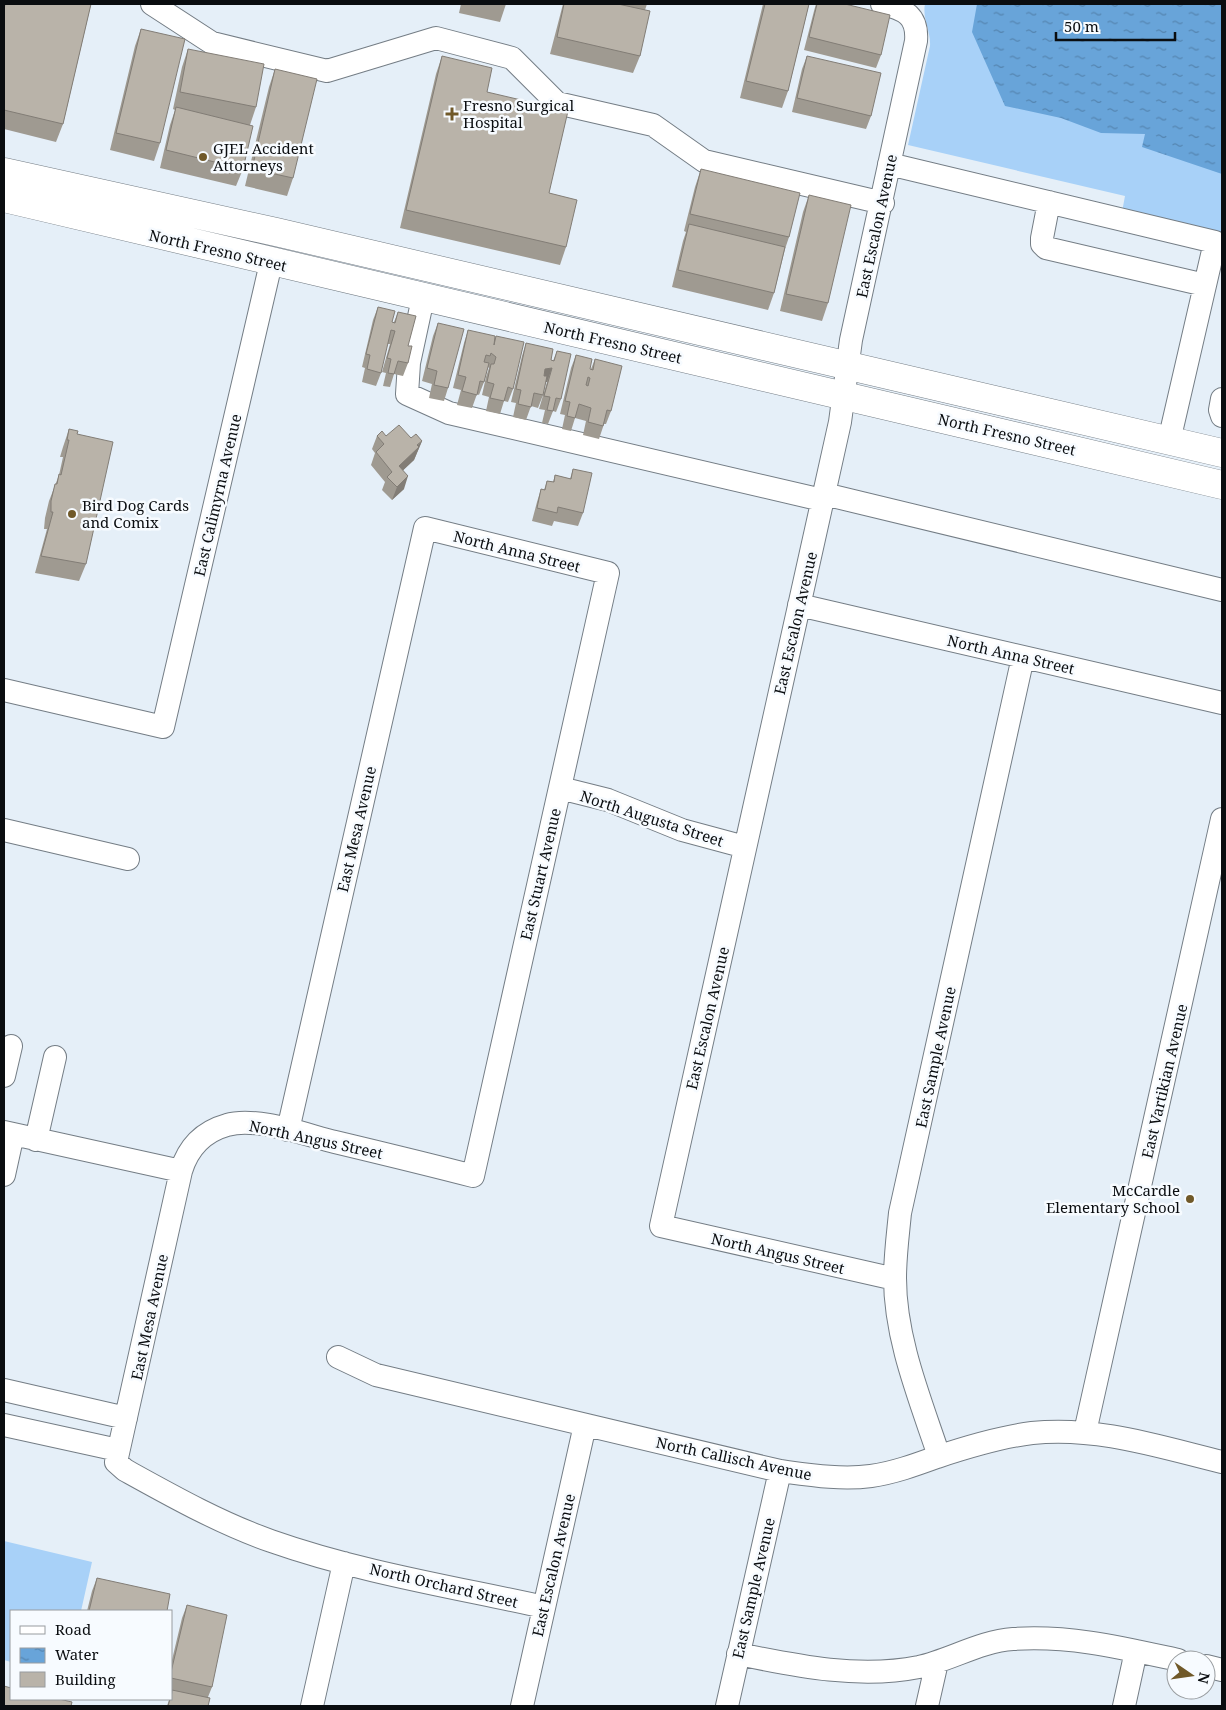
<svg xmlns="http://www.w3.org/2000/svg" width="1226" height="1710" viewBox="0 0 1226 1710" font-family="'Noto Serif',serif">
  <defs>
    <pattern id="water-ripples" width="26" height="14" patternUnits="userSpaceOnUse" patternTransform="scale(1.25)"><rect width="26" height="14" fill="#68a4d9"/><path d="M2 4q2-2 4 0t4 0M15 11q2-2 4 0t4 0" fill="none" stroke="#5484af"/></pattern>
  </defs>
  <rect width="100%" height="100%" fill="#e5eff8"/>
  <!-- grass -->
  <path fill="#a8d1f8" d="M925,4H1222V236L1122,212L1125,196L908,145L930,46C931,31 922,18 925,4Z
    M4,1541L92,1562L81,1611H11V1662L4,1660Z"/>
  <!-- water -->
  <path fill="url(#water-ripples)" d="M977,4H1222V174L1142,147L1145,134L1101,133L1061,118L1005,106L972,32Z"/>
  <g fill="none" stroke-linecap="round" stroke-linejoin="round">
    <!-- minor casing -->
    <g stroke="#747d85" stroke-width="24">
      <path id="minor" d="M152,4L212,43L327,71L436,38L512,58L557,103L653,125L704,161L883,203
        M882,4C905,9 918,16 916,41L851,340L840,422L661,1226L895,1279
        M889,164L1215,242L1169,441
        M1049,202L1042,238V244L1046,248L1205,285
        M423,298L409,363L407,394L449,413L822,500
        M1222,399L1220,410L1222,416
        M824,494L1222,590
        M799,605L1222,703
        M4,690L163,727L271,263
        M560,788L608,800L682,830L745,847
        M4,830L128,859
        M4,1076L11,1046
        M4,1132L181,1171C188,1148 202,1132 227,1125C256,1116 306,1135 335,1142C381,1153 427,1164 473,1176L608,573L425,528L288,1130
        M36,1140L55,1057
        M181,1171L116,1462L125,1470C172,1496 220,1523 271,1541C359,1572 453,1587 544,1607
        M4,1175L13,1134
        M338,1357L376,1375L780,1471C810,1475 841,1480 871,1476C893,1473 915,1465 937,1457C967,1447 1000,1437 1032,1433C1097,1426 1160,1447 1222,1462
        M4,1390L126,1418
        M4,1425L118,1450
        M1085,1432L1222,819
        M939,1456C920,1399 895,1339 895,1278C895,1256 898,1234 900,1213L1023,657
        M738,1654C797,1666 859,1679 919,1667C950,1660 981,1641 1013,1639C1070,1635 1123,1648 1178,1660
        M1206,1666L1222,1670
        M312,1706L344,1563
        M522,1706L585,1425
        M727,1706L780,1471
        M927,1706L937,1662
        M1124,1706L1136,1651"/>
    </g>
    <!-- major casing -->
    <g stroke="#747d85" stroke-width="29">
      <path id="major" d="M4,172L276,232L1222,453
        M4,198L1222,485"/>
    </g>
    <!-- minor -->
    <use href="#minor" stroke="#fff" stroke-width="22"/>
    <!-- major -->
    <use href="#major" stroke="#fff" stroke-width="28"/>
  </g>
  <!-- wall -->
  <path fill="#9f9a91" d="M4,4H91L63,124L56,142L4,129Z
    M461,4H506L500,22L459,13Z
    M561,4H647L645,10L640,56L633,73L550,54L563,4Z
    M763,4H809L788,91L782,108L740,98Z
    M816,4H845L881,55L876,68L804,50L814,11Z
    M141,29L160,143L154,161L110,150L135,46Z
    M188,49L256,107L250,125L243,169L236,186L160,168L170,125L175,110L173,109L182,67Z
    M442,56L487,92L549,193L566,247L560,265L400,228L436,74Z
    M807,56L871,116L866,129L792,112L802,69Z
    M275,69L293,178L287,196L245,186L269,87Z
    M701,169L789,237L785,249L774,293L768,310L672,287L683,241L686,232L684,231L695,187Z
    M809,195L828,303L822,321L780,311L803,212Z
    M378,307L392,322H394L398,312L408,346V363L403,376L394,374L390,387L383,386L386,373L382,372L390,344H387L381,373L376,386L362,382L365,368L362,367L373,320Z
    M438,323L448,388L444,401L429,398L432,384L422,381L433,336Z
    M468,330L495,340L496,336L513,389L508,402L504,401L500,414L486,411L489,397L482,395L486,377L489,368L488,367L484,382L479,395L477,394L472,408L457,405L461,390L453,388L464,343Z
    M526,343L551,360L553,361L557,351L561,399L556,412L553,411L548,424L542,423L545,410L539,409L547,382H546L543,395L538,408L531,406L526,420L513,417L516,403L511,402L522,356Z
    M576,355L590,369H591L595,359L611,411L606,424H604L599,439L583,435L586,421L575,418L571,431L562,429L565,415L560,414L571,368Z
    M69,429L77,434L86,564L79,581L35,573L47,529H44L45,518L49,501L59,475L63,457H60L63,447Z
    M377,436L411,438L422,441L414,460L403,470L404,489L392,500L382,490L385,482L371,465L375,453L372,449Z
    M573,469L583,513L578,526L554,521L552,526L532,521L537,502L541,489L544,490L547,481L553,482L555,475L570,479Z
    M97,1578L167,1611H87L92,1591Z
    M187,1605L212,1687L208,1697V1706H167L171,1694V1664L182,1618Z"/>
  <!-- shaded-wall -->
  <path fill="#827d76" d="M552,368L547,382H540L545,369Z
    M422,441L414,460L394,479L399,466Z
    M408,476L404,489L392,500L397,487Z"/>
  <!-- building -->
  <path fill="#b9b3a9" stroke="#827d76" fill-rule="evenodd" d="M5,4H91L63,124L4,110V10Z
    M564,4H618L650,11L640,56L557,37Z
    M765,4H809L788,91L746,81Z
    M817,4H845L890,15L881,55L809,37Z
    M141,29L185,39L160,143L116,133Z
    M188,49L264,64L256,107L180,92Z
    M442,56L492,68L487,92L568,111L549,193L577,200L566,247L406,210Z
    M807,56L881,73L871,116L797,98Z
    M275,69L317,79L293,178L252,169Z
    M176,107L253,126L243,169L166,150Z
    M701,169L800,193L789,237L690,214Z
    M809,195L851,205L828,303L786,294Z
    M689,224L785,247L774,293L678,270Z
    M378,307L395,311L392,322L395,323L398,312L416,316L408,346H412L408,363L398,361L394,374L388,373L391,359L387,358L395,331L391,330L381,373L367,369L370,355L366,354Z
    M438,323L464,329L448,388L434,385L437,371L427,368Z
    M468,330L495,336L494,345L496,336L524,342L513,389L508,387L504,401L490,398L494,384L487,382L491,364H494L496,357L491,353L490,356L486,355L484,362L489,363L484,382L480,381L477,395L462,391L466,377L458,375Z
    M526,343L553,349L551,360L554,361L557,351L571,354L561,399L556,398L553,411L547,410L550,397L544,396L552,368L545,369L544,376H547L543,395L534,393L531,407L518,404L521,390L516,389Z
    M576,355L592,359L590,369L593,370L595,359L622,366L611,411L607,410L603,426L588,422L591,408L579,404L575,418L567,416L570,402L565,401ZM588,377L590,378L588,386L586,385Z
    M399,425L411,438L416,434L422,441L417,445L419,447L399,466L408,476L397,487L387,477L392,472L376,452L384,444L377,436L382,431L386,436Z
    M69,429L78,431L77,434L113,442L86,564L41,556L53,512H51V501L55,484H57L59,474L61,475L69,440H67Z
    M573,469L592,473L583,513L558,507L557,513L537,508L541,489L545,490L547,481L554,482L555,475L571,479Z
    M97,1578L170,1594L167,1611H89Z
    M187,1605L227,1615L212,1687L171,1678V1672Z
    M4,1686L11,1688V1699H59L72,1702L71,1706H4Z
    M172,1690L210,1698L208,1706H168L170,1699H171Z"/>
  <!-- markers -->
  <g fill="#705929" stroke="#f7fbff" stroke-width="2">
    <path d="M449.5 106.5h5v5h5v5h-5v5h-5v-5h-5v-5h5z"/>
    <circle cx="203" cy="157" r="5"/>
    <circle cx="72" cy="514" r="5"/>
    <circle cx="1190" cy="1199" r="5"/>
  </g>
  <g text-anchor="middle" dominant-baseline="central" stroke-width="5" stroke-linejoin="round" paint-order="stroke">
    <!-- poi labels -->
    <g font-size="15" fill="#0a0d10" stroke="#f7fbff" text-anchor="start">
      <text x="463" y="105">Fresno Surgical<tspan x="463" dy="17">Hospital</tspan></text>
      <text x="213" y="148">GJEL Accident<tspan x="213" dy="17">Attorneys</tspan></text>
      <text x="82" y="505">Bird Dog Cards<tspan x="82" dy="17">and Comix</tspan></text>
      <text x="1180" y="1190" text-anchor="end">McCardle<tspan x="1180" dy="17">Elementary School</tspan></text>
    </g>
    <!-- street labels -->
    <g font-size="15" fill="#0a0d10" stroke="#f7fbff">
      <text transform="translate(876 226) rotate(-78)">East Escalon Avenue</text>
      <text transform="translate(218 250) rotate(13)">North Fresno Street</text>
      <text transform="translate(613 342) rotate(13)">North Fresno Street</text>
      <text transform="translate(1007 434) rotate(13)">North Fresno Street</text>
      <text transform="translate(217 495) rotate(-77)">East Calimyrna Avenue</text>
      <text transform="translate(517 551) rotate(14)">North Anna Street</text>
      <text transform="translate(795 623) rotate(-77)">East Escalon Avenue</text>
      <text transform="translate(1011 654) rotate(13)">North Anna Street</text>
      <text transform="translate(652 818) rotate(18)">North Augusta Street</text>
      <text transform="translate(356 829) rotate(-77)">East Mesa Avenue</text>
      <text transform="translate(540 874) rotate(-77)">East Stuart Avenue</text>
      <text transform="translate(707 1018) rotate(-77)">East Escalon Avenue</text>
      <text transform="translate(935 1057) rotate(-78)">East Sample Avenue</text>
      <text transform="translate(1164 1081) rotate(-77)">East Vartikian Avenue</text>
      <text transform="translate(316 1139) rotate(12)">North Angus Street</text>
      <text transform="translate(778 1253) rotate(13)">North Angus Street</text>
      <text transform="translate(149 1317) rotate(-78)">East Mesa Avenue</text>
      <text transform="translate(734 1458) rotate(12)">North Callisch Avenue</text>
      <text transform="translate(553 1565) rotate(-77)">East Escalon Avenue</text>
      <text transform="translate(444 1585) rotate(13)">North Orchard Street</text>
      <text transform="translate(753 1588) rotate(-77)">East Sample Avenue</text>
    </g>
  </g>
  <!-- border -->
  <rect width="1226" height="1710" fill="none" stroke="#0a0d10" stroke-width="10"/>
  <!-- legend -->
  <rect x="10" y="1610" width="162" height="90" fill="#f7fbff" stroke="#989c9f"/>
  <rect x="20" y="1626" width="25" height="8" fill="#ffffff" stroke="#989c9f"/>
  <text x="55" y="1635" font-size="15" fill="#0a0d10">Road</text>
  <rect x="20" y="1648" width="25" height="15" fill="url(#water-ripples)" stroke="#989c9f"/>
  <text x="55" y="1660" font-size="15" fill="#0a0d10">Water</text>
  <rect x="20" y="1672" width="25" height="15" fill="#b9b3a9" stroke="#989c9f"/>
  <text x="55" y="1685" font-size="15" fill="#0a0d10">Building</text>
  <!-- north arrow -->
  <g transform="translate(1191 1675) rotate(103)"><circle r="24" fill="#f7fbff" stroke="#989c9f"/>
  <path d="M0-4L9 19L0 12L-9 19Z" fill="#705929"/>
  <text y="-8" font-size="14" font-weight="bold" text-anchor="middle" fill="#0a0d10">N</text>
  </g>
  <!-- scale -->
  <path d="M1056 32v8h119v-8" fill="none" stroke="#0a0d10" stroke-width="2.5"/>
  <text x="1064" y="32" font-size="15" fill="#0a0d10" stroke="#f7fbff" stroke-width="4" paint-order="stroke">50 m</text>
</svg>
